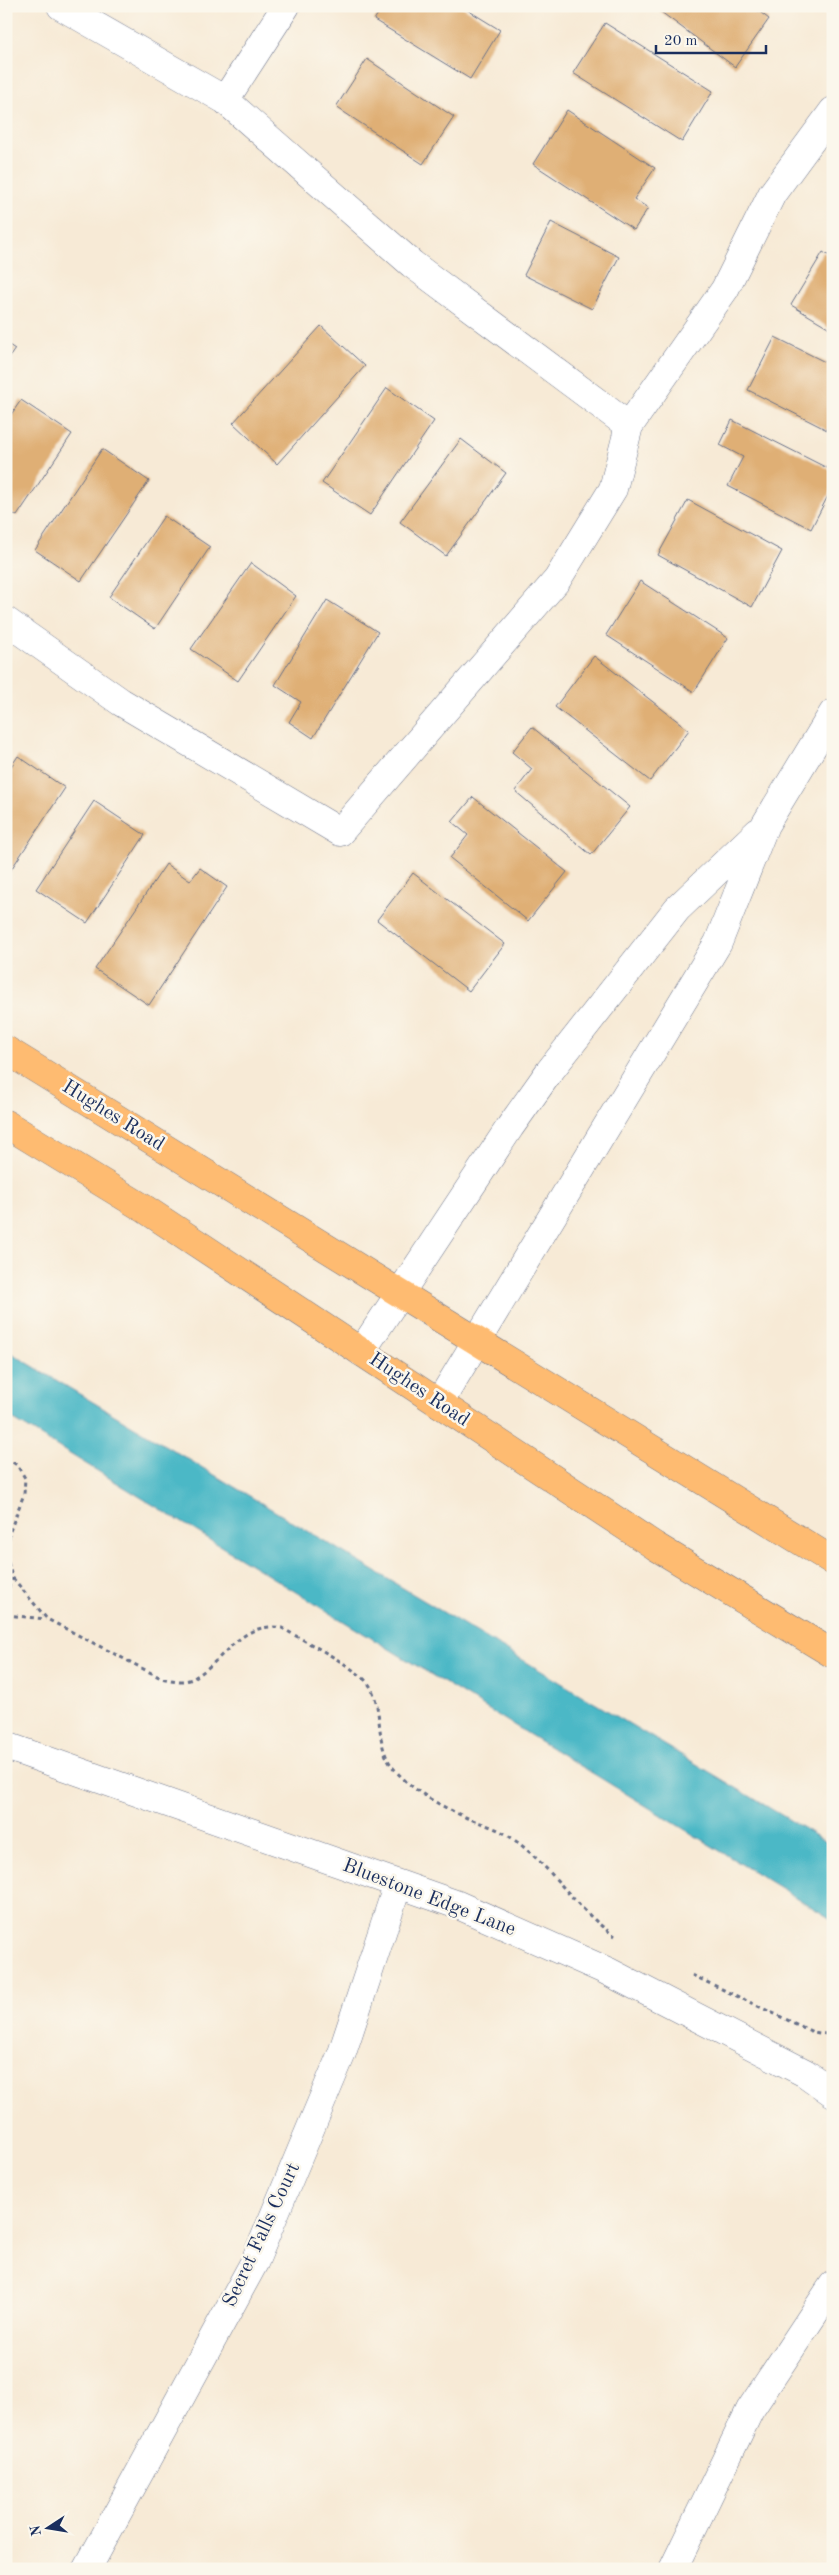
<svg xmlns="http://www.w3.org/2000/svg" width="839" height="2575" viewBox="0 0 839 2575" font-family="'Old Standard TT',serif">
  <rect width="100%" height="100%" fill="#fbf7ec"/>
  <filter id="ink" filterUnits="userSpaceOnUse"><feTurbulence type="fractalNoise" baseFrequency=".02" numOctaves="2"/><feDisplacementMap in="SourceGraphic" scale="10" xChannelSelector="R" yChannelSelector="G"/><feConvolveMatrix kernelMatrix="1 2 1 2 8 2 1 2 1" color-interpolation-filters="sRGB"/></filter>
  <filter id="wash" filterUnits="userSpaceOnUse"><feTurbulence type="fractalNoise" baseFrequency=".0096" numOctaves="4" result="noise"/><feDisplacementMap in="SourceGraphic" scale="20" xChannelSelector="R" yChannelSelector="G"/><feGaussianBlur stdDeviation="1.12" result="paint"/><feColorMatrix in="noise" values="0 0 0 0 0 0 0 0 0 0 0 0 0 0 0 0 0 1.4 0 .05"/><feComposite in="paint" operator="in"/></filter>
  <g filter="url(#wash)">
    <rect width="100%" height="100%" fill="#f7ead6"/>
    <!-- water -->
    <path fill="#4bb8c6" stroke="#337492" d="M6,1350L833,1846V1920L6,1415Z"/>
    <g id="blocks">
      <!-- building -->
      <path fill="#dfaf75" d="M383,6H461L500,30L470,79L374,20Z
        M653,6H752L769,19L735,67Z
        M605,23L713,91L682,142L573,73Z
        M367,59L454,117L423,164L336,107Z
        M567,110L655,168L634,199L648,208L634,230L533,164Z
        M551,222L619,257L592,309L524,275Z
        M823,252L833,258V330L791,305Z
        M321,326L365,366L277,464L233,423Z
        M775,337L833,366V433L748,390Z
        M6,343L15,349L6,362Z
        M387,388L434,421L370,515L322,483Z
        M21,400L72,434L17,516L6,509V422Z
        M732,420L833,471V486L811,529L728,486L743,457L720,445Z
        M461,439L506,473L446,556L400,522Z
        M102,449L149,481L81,581L35,550Z
        M688,500L782,551L752,607L658,555Z
        M164,516L210,547L155,629L109,597Z
        M251,563L296,596L238,681L191,649Z
        M640,581L728,638L694,692L606,635Z
        M327,600L378,632L313,738L289,722L301,702L275,685Z
        M594,656L689,730L650,781L555,707Z
        M532,727L630,807L591,855L515,791L532,769L512,752Z
        M18,756L65,788L6,877V774Z
        M473,797L567,872L528,921L450,858L468,835L452,822Z
        M94,801L145,835L87,923L36,889Z
        M166,864L190,881L200,868L227,887L149,1005L95,969Z
        M413,873L505,944L469,991L377,920Z"/>
    </g>
  </g>
  <g filter="url(#ink)">
    <use href="#blocks" fill-opacity="0" stroke="#687088" stroke-width="1"/>
    <g fill="none" stroke-linecap="round" stroke-linejoin="round">
      <!-- minor casing -->
      <g stroke="#687088" stroke-width="29">
        <path id="minor" d="M61,6L225,100L286,6
          M629,426L725,289L772,194L833,111
          M6,621L121,702L340,832L557,580L613,489L629,426L412,264L225,100
          M361,1352L510,1127L549,1072L677,909L758,832
          M439,1403L718,943L765,825L833,713
          M6,1746L458,1905L607,1971L805,2073L833,2093
          M87,2569L255,2261L342,2053L398,1884
          M673,2569L750,2410L833,2285"/>
      </g>
      <!-- major casing -->
      <g stroke="#687088" stroke-width="29">
        <path id="major" d="M6,1050L833,1561
          M6,1124L145,1209L655,1546L833,1654"/>
      </g>
      <!-- path -->
      <path stroke="#687088" stroke-width="3" stroke-dasharray="4 4" stroke-linecap="butt" d="M6,1458L17,1465L25,1478L24,1494L10,1531L6,1554
        M6,1555L12,1577L47,1619L161,1678C171,1680 183,1683 192,1679C224,1662 240,1620 282,1628C302,1640 359,1668 370,1686C385,1713 373,1747 396,1771C414,1792 441,1806 465,1817C479,1823 495,1827 507,1835C550,1862 574,1909 615,1936
        M6,1596L12,1578
        M6,1615L46,1619
        M692,1975L813,2032L833,2035"/>
      <!-- minor -->
      <use href="#minor" stroke="#fff" stroke-width="28"/>
      <!-- major -->
      <use href="#major" stroke="#febb71" stroke-width="28"/>
    </g>
  </g>
  <g text-anchor="middle" dominant-baseline="central" stroke-width="5" stroke-linejoin="round" paint-order="stroke">
    <!-- street labels -->
    <g font-size="20" fill="#1b2f5e" stroke="#fbf7ec">
      <text transform="translate(113 1116) rotate(32)">Hughes Road</text>
      <text transform="translate(419 1390) rotate(34)">Hughes Road</text>
      <text transform="translate(429 1898) rotate(21)">Bluestone Edge Lane</text>
      <text transform="translate(262 2235) rotate(-65)">Secret Falls Court</text>
    </g>
  </g>
  <!-- margin -->
  <rect width="839" height="2575" fill="none" stroke="#fbf7ec" stroke-width="25"/>
  <!-- north arrow -->
  <g transform="translate(48 2528) rotate(258)" stroke="#fbf7ec" stroke-width="4" paint-order="stroke">
  <path d="M0-4L9 19L0 12L-9 19Z" fill="#1b2f5e"/>
  <text y="-8" font-size="14" font-weight="bold" text-anchor="middle" fill="#1b2f5e">N</text>
  </g>
  <!-- scale -->
  <path d="M656 45v8h110v-8" fill="none" stroke="#1b2f5e" stroke-width="2.5"/>
  <text x="664" y="45" font-size="15" fill="#1b2f5e" stroke="#fbf7ec" stroke-width="4" paint-order="stroke">20 m</text>
</svg>
